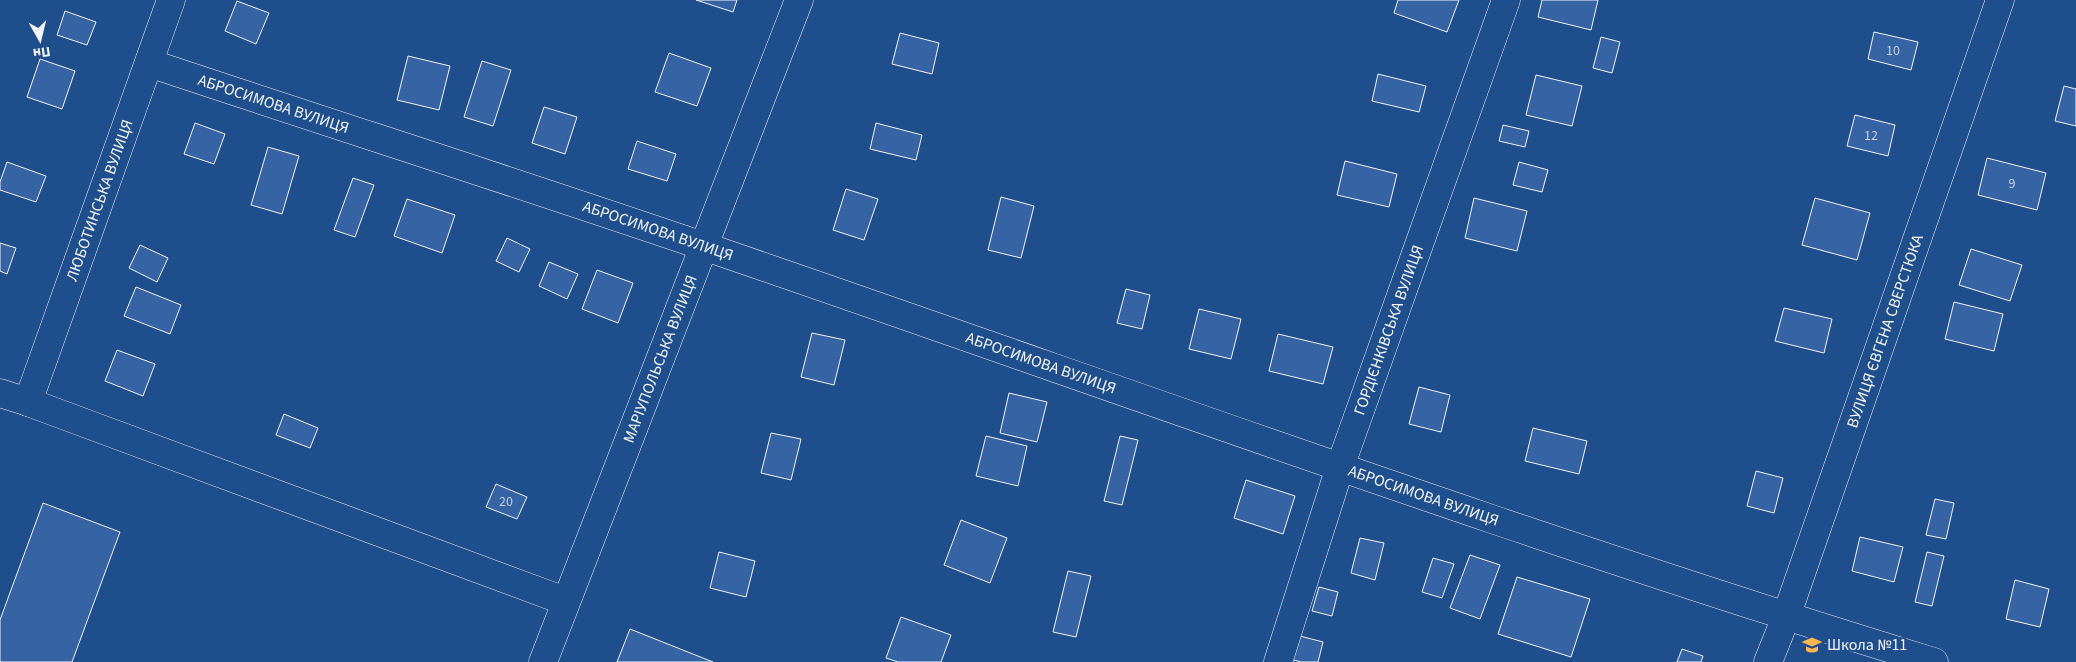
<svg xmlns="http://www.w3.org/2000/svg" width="2076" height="662" viewBox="0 0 2076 662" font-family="'Source Sans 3',sans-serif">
  <rect width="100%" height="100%" fill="#1f4e8c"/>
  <!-- building -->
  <path fill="#3563a3" stroke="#f2f6ff" d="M696,0H737L733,12Z
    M1398,0H1459L1447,32L1394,13Z
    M1542,0H1598L1591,30L1538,17Z
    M237,1L269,13L256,44L225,31Z
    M65,11L96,22L87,45L57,35Z
    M1874,32L1918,42L1911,70L1868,59Z
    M900,33L939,43L932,74L892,64Z
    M1601,37L1620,42L1612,73L1593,68Z
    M669,53L711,68L697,106L655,92Z
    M408,56L450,66L439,110L397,100Z
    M40,59L75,71L62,109L27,97Z
    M482,61L511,70L493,126L464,117Z
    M1378,74L1426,86L1419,112L1372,101Z
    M1536,75L1582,86L1572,126L1526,115Z
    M2064,86L2076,89V126L2055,121Z
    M544,107L577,117L565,154L532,143Z
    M1855,115L1895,125L1888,156L1847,146Z
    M195,123L225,134L214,164L184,154Z
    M876,123L922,135L916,160L870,149Z
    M1503,125L1529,131L1525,147L1499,141Z
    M637,141L676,154L667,181L628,169Z
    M268,147L299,156L282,214L251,205Z
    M1987,158L2046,173L2037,210L1978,195Z
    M1345,161L1397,174L1389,207L1337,195Z
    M7,162L46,176L36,202L0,190V182Z
    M1519,162L1548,170L1542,192L1513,185Z
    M353,178L374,185L355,237L334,230Z
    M846,189L878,199L864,240L833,230Z
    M1001,197L1034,206L1021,258L988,250Z
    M1474,198L1527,211L1517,251L1465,238Z
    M1815,198L1870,213L1857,260L1802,245Z
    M407,199L455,215L442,253L394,236Z
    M507,238L530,249L519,272L496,261Z
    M0,243L16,248L7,274L0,271Z
    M140,245L168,258L157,282L129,268Z
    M1971,249L2022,265L2010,301L1959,285Z
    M549,262L578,274L567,299L539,286Z
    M597,270L633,283L618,323L582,309Z
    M136,287L181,305L170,334L124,316Z
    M1126,289L1150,295L1142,329L1117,323Z
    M1954,302L2003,314L1994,351L1945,339Z
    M1784,308L1832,319L1824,353L1775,341Z
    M1199,309L1241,319L1231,359L1189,349Z
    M812,333L845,340L834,385L801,377Z
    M1278,334L1333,347L1323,384L1269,371Z
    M117,350L155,364L143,396L105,381Z
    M1419,387L1450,395L1441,432L1409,424Z
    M1009,393L1047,402L1037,442L1000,433Z
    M284,414L318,428L310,448L276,435Z
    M1533,428L1587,441L1579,474L1525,461Z
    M771,433L801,439L791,480L761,473Z
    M986,436L1027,446L1018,486L976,476Z
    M1120,436L1138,440L1122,505L1104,501Z
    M1756,471L1783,478L1774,513L1747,506Z
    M1246,480L1295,496L1283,534L1234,518Z
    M496,484L527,497L517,519L486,507Z
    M1935,499L1954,503L1946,539L1926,535Z
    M43,503L120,532L72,662H0V620Z
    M961,520L1007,538L990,583L944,565Z
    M1860,537L1903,547L1894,582L1852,571Z
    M1360,538L1384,543L1375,580L1351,573Z
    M719,552L755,561L746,597L710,588Z
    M1927,552L1944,556L1932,606L1915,602Z
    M1470,555L1500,565L1480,619L1450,608Z
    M1433,558L1454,564L1442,598L1422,592Z
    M1068,571L1091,576L1076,637L1053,632Z
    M1517,577L1590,599L1571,657L1498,634Z
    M2015,580L2049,589L2040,627L2006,619Z
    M1319,587L1338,592L1332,616L1312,611Z
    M901,617L951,635L941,662H898L886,658Z
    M630,629L713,662H617Z
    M1296,635L1323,642L1318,662H1301L1290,659Z
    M1682,649L1703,656L1701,662H1677Z"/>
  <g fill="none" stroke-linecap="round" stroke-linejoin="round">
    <!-- minor casing -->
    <g stroke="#f2f6ff" stroke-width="29">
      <g id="minor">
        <path id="s1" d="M149,63C335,125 521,184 706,247C1115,387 1521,536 1934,662"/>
        <path d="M0,393L28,402L565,601"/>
        <path id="s2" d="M28,402L171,0"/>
        <path id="s3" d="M543,662L799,0"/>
        <path id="s4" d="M1278,662L1340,467L1506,0"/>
        <path id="s5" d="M1768,662L1786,617L2000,0"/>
      </g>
    </g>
    <!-- minor -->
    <use href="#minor" stroke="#1f4e8c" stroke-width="28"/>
  </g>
  <!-- icons -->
  <defs>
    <g id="school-bare" transform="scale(1.5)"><path d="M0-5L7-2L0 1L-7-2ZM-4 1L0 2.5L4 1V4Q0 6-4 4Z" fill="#ffb74d" stroke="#1f4e8c" stroke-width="2.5" paint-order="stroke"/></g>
  </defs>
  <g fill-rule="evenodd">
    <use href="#school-bare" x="1812" y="645"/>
  </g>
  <g text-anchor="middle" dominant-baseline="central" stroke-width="4" stroke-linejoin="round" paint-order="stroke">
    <!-- number labels -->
    <g font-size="14" fill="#c3d1e8">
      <text x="1893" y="51">10</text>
      <text x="1871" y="136">12</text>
      <text x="2012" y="184">9</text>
      <text x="506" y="502">20</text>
    </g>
    <!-- street labels -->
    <g font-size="16" fill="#f2f6ff" stroke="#1f4e8c">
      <text stroke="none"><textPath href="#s1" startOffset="131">АБРОСИМОВА ВУЛИЦЯ</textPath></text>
      <text stroke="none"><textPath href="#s2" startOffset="214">ЛЮБОТИНСЬКА ВУЛИЦЯ</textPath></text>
      <text stroke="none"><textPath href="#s1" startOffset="536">АБРОСИМОВА ВУЛИЦЯ</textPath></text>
      <text stroke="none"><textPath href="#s4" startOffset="350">ГОРДІЄНКІВСЬКА ВУЛИЦЯ</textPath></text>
      <text stroke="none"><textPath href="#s5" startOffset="351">ВУЛИЦЯ ЄВГЕНА СВЕРСТЮКА</textPath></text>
      <text stroke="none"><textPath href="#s3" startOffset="325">МАРІУПОЛЬСЬКА ВУЛИЦЯ</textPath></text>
      <text stroke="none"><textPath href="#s1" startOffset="941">АБРОСИМОВА ВУЛИЦЯ</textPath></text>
      <text stroke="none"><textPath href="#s1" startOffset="1346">АБРОСИМОВА ВУЛИЦЯ</textPath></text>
    </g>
    <!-- poi labels -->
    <g font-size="16" fill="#f2f6ff" stroke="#1f4e8c" text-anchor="start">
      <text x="1827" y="645">Школа №11</text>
    </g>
  </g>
  <!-- north arrow -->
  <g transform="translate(40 40) rotate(172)" stroke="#1f4e8c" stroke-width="4" paint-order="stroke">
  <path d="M0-4L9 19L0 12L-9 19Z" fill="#f2f6ff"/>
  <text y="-8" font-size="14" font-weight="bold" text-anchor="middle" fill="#f2f6ff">Пн</text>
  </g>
</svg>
